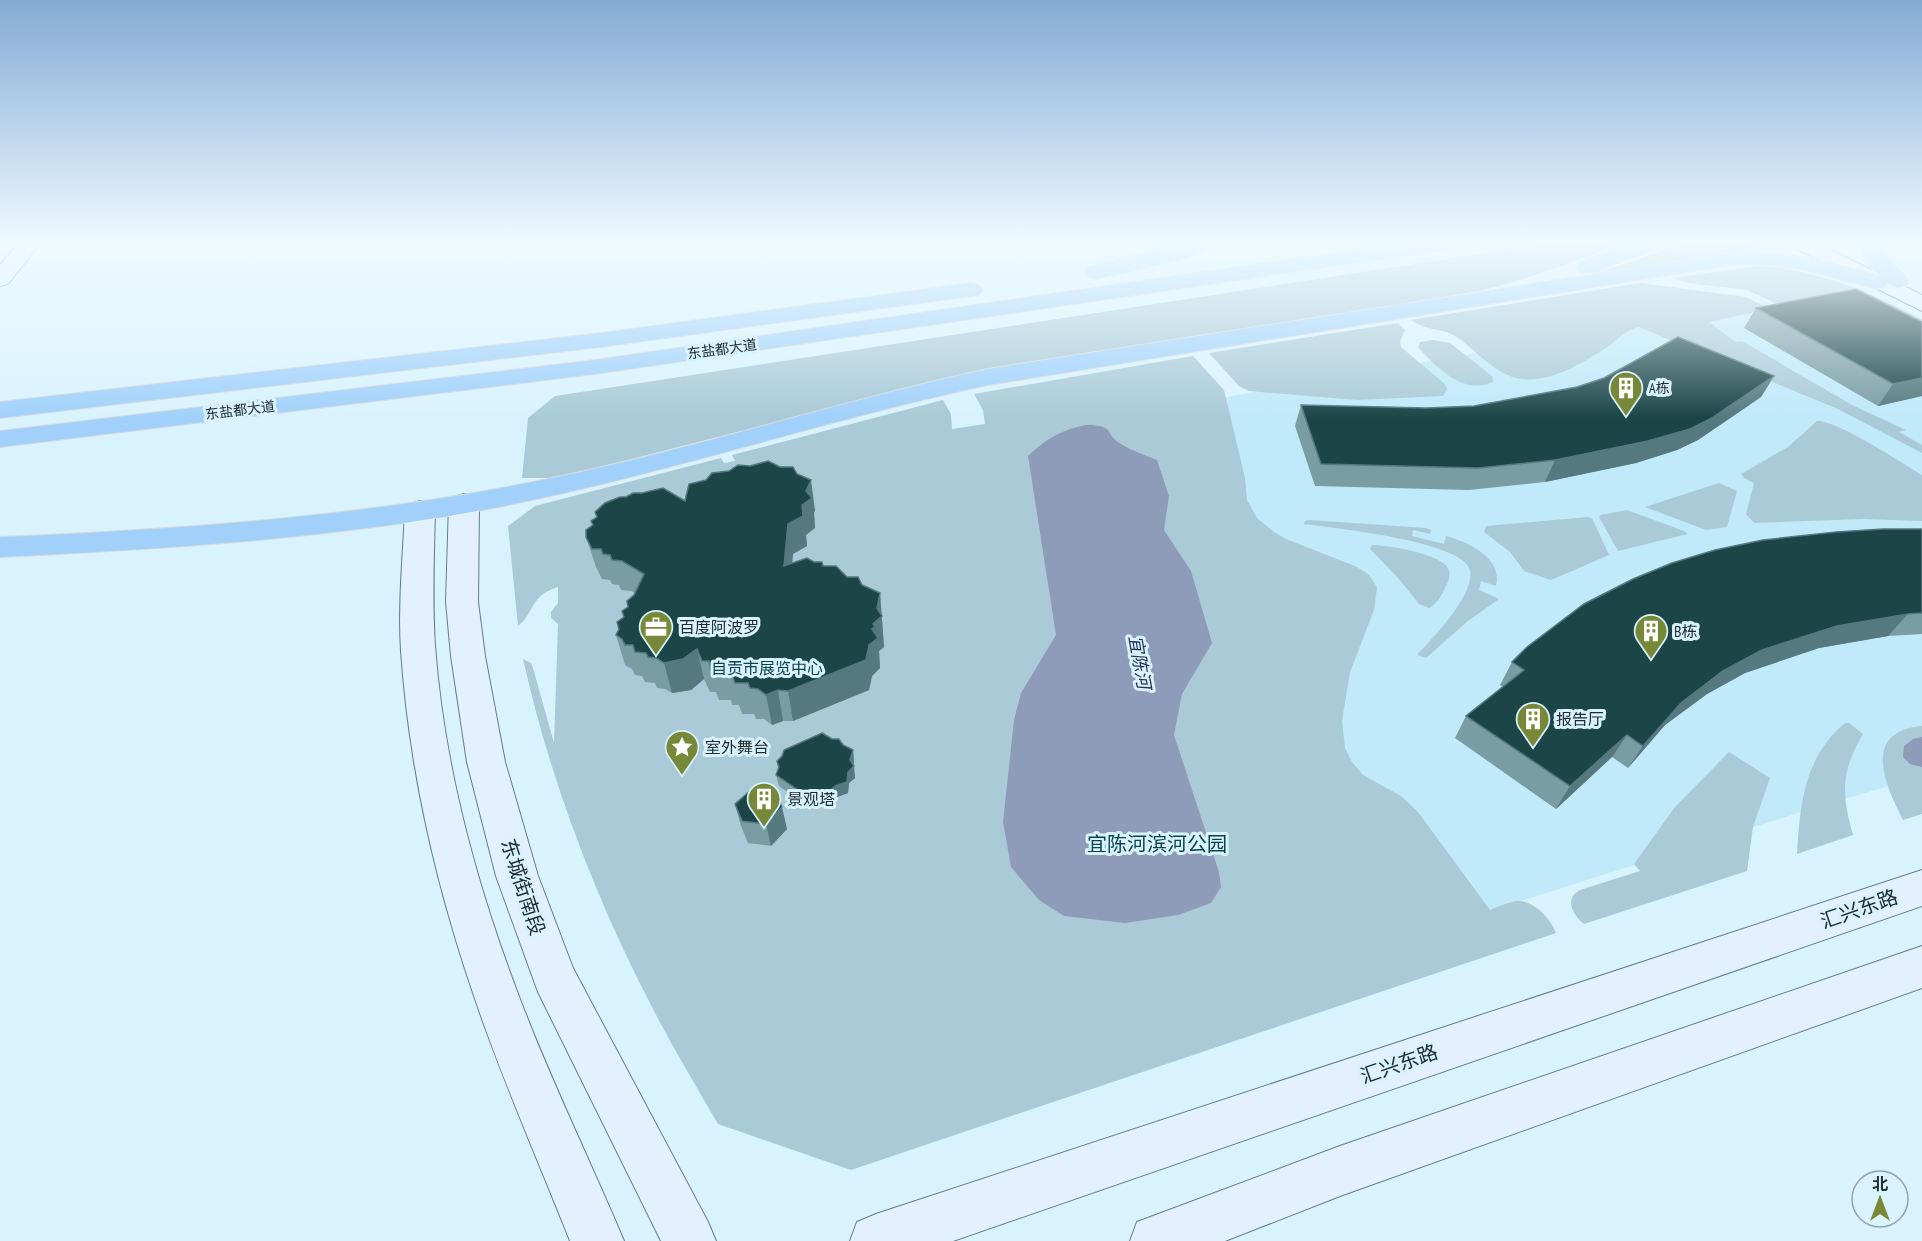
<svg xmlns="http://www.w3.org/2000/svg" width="1922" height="1241" viewBox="0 0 1922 1241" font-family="'PT Sans Narrow','Noto Sans SC',sans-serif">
  <rect width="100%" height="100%" fill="#d9f3fe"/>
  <!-- built -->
  <path fill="#c0e9fa" d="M1841,289L1922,331V776L1801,812L1357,953L1220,398Z"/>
  <!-- green -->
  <path fill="#aacad7" d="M1545,244H1623L1517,281L1480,291L1007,369L789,419L557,478H522L528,418L555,396Z
    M1682,244H1776L1595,274Z
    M1758,266C1818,269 1870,293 1922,319V337L1784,307L1747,290L1688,283L1673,278Z
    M1641,283L1746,297L1770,309L1709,322L1735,342L1742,341L1852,405L1906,430L1899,432L1922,445V453L1838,409L1639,327C1623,331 1615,343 1601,351C1577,367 1539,388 1510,376C1491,369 1475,350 1458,338C1445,328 1426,331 1411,320Z
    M1398,323L1405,330L1400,342L1401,347L1445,384L1447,389L1443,396L1357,400L1249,391L1239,386L1209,353Z
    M1433,340L1450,343L1492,376L1493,382C1464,396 1436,367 1418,347L1420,342Z
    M1193,356L1224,390L1245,478L1247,500L1257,518L1274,532L1286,539L1357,567L1369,575L1377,587L1374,610L1350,672L1342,721L1345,748L1352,762L1363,775L1401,796L1418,812L1490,910C1498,907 1508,902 1517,901C1534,900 1551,919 1556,933L851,1170L718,1124C696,1086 673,1048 653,1009C596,900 550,780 523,659L531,663L533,668L554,743L558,624L551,618V612L558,603V587C529,596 535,613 518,626L508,526L535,506L721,458L724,463L735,461L732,455L943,400L951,414L952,429L985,424L983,410L974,394Z
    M1817,421C1835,419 1904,464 1922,475V521L1863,519L1754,523L1746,514L1754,483L1744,478L1741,474L1788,447Z
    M1719,483L1737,491L1727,527L1706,530L1645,507Z
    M1627,510L1684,531L1688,534L1618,551L1599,517L1601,515Z
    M1588,517L1592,518L1609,555L1551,580L1524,571L1510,552L1484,532L1486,526Z
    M1309,520L1426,528L1431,530L1430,534L1413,530L1412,536L1444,544L1446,536C1468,542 1503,558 1496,586L1481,581L1479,590L1499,599L1468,621L1426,658L1417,655C1433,638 1475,595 1470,570C1463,541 1333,528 1304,524L1305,521Z
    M1372,545C1387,545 1441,554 1448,568C1451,574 1449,581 1446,586C1442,595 1437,604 1429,608L1419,604L1399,579L1370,549Z
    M1845,723H1849L1863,734C1841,772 1841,792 1853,835L1797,854C1800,804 1804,757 1845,723Z
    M1922,726V814L1903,820C1885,785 1861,731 1922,726Z
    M1729,752L1770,778L1753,827L1747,871L1584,924C1572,914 1564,899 1580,890L1640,871L1634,864L1675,807Z"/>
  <!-- water -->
  <path fill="#8e9cb9" d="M1086,425C1117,425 1103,434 1121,444C1132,451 1145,455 1157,460L1169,496L1164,530L1191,571L1212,643L1182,694L1174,735L1219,872L1221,887L1211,903L1178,915L1125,923L1064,916L1039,900L1011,867L1003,822L1014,720L1021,693L1056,635L1028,456C1046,439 1061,430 1086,425Z
    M1922,737V767L1910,764L1903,757L1904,746L1913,739Z"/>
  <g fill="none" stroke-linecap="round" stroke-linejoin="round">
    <!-- secondary casing -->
    <g stroke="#607e8a" stroke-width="2">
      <path id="secondary" d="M18,244H40L8,284L0,286V265Z
        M1792,244H1819L1922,295V311L1795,248Z
        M464,494L474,497L479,503L478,602L485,656L505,762L538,876L573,968L708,1222L716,1241H661L538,992L496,876L467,762L451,656L446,602L449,503L454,497Z
        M420,501L430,504L435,510C434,555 432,601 435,646C444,766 477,887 520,999C551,1081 590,1160 624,1241H570C538,1160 502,1079 474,996C436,885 409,768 401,651C398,604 403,557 405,510L410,504Z
        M1922,870V906L953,1241H850L857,1222L876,1214Z
        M1922,946V988L1340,1196L1225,1241H1130L1137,1222L1340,1146Z"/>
    </g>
    <!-- highway casing -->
    <g stroke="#d7d9da" stroke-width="2">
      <path id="highway" d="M1183,244H1215C1206,257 1116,274 1096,279L1088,277L1085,272L1088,267Z
        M1396,244H1453L1450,248L1443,250L595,374L0,447V431L595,360Z
        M1631,244H1662L1659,248L1596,272L1588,273L1580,272L1577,267L1580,262Z
        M1863,244H1886L1882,249C1888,263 1901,269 1909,281L1906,286L1898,288L1887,283L1885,287L1877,289C1822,275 1789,262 1730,265L988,385C820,421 657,477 488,509C327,539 163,549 0,557V537C187,529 374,516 557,477C702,447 843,400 988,369L1730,253C1782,250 1831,260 1880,276L1868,265L1861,248Z
        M971,283L979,285L982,290L979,295L601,347L0,418V402L601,333Z"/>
    </g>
    <!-- secondary -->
    <use href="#secondary" fill="#e3f1fe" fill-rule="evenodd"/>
    <!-- highway -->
    <use href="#highway" fill="#a1d1fb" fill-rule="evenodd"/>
  </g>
  <!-- wall -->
  <path fill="#7a9ca3" d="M1756,308L1922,396L1878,406L1744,328Z
    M1774,376L1761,397L1698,440L1677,450L1636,463L1545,482L1469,490L1315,486L1295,426L1301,405L1426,408L1474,406Z
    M685,501L815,510L814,513L815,528L806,535L807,546L793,554L792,563L814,562L880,593L884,647L879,651L880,668L872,676L869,690L793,721H783L772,725L764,719H756L754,714H742L739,705H732L731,700H719L716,692H710L704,679L691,690L672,693L665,689L657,688L655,683L645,682L642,676L635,675L632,669L625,665L616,635L635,593L631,591L621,590L619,585L612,584L610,580L602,579L596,567L586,537L592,525Z
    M1922,529V634L1888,636L1819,648L1745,673L1707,694L1665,725L1628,768L1612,757L1556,809L1455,738L1466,716L1503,687L1500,685L1512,662Z
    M843,745L853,750L854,761L853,765L855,778L849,783L848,793L837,797L830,804L821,802L809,807L779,786L776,775L778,769L777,761Z
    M735,804L787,829L771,846L748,843L741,826Z"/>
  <!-- shaded-wall -->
  <path fill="#55797f" d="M1774,376L1761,397L1698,440L1677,450L1636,463L1545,482L1555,460Z
    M1922,378V396L1878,406L1893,384Z
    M811,480L815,510L814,513L815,528L806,535L807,546L793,554L789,596L784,566L788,524L802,505L806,491Z
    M880,593L884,647L879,651L880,668L872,676L869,690L793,721L788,691L873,624Z
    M1908,614L1888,636L1819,648L1745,673L1707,694L1665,725L1628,768L1643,746L1681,703L1723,671L1762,650L1837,626Z
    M697,649L704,679L691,690L672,693L664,663Z
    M778,690L783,721L772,725L766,695Z
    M1627,735L1612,757L1556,809L1570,786Z
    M853,750L854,761L853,768L854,766L855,778L849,783L848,793L837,797L830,804L828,793L848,772Z
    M819,791L821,802L809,807L807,796Z
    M782,807L787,829L771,846L766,824Z"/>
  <!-- building -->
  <path fill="#1c4548" stroke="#55797f" stroke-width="1.5" d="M1856,289L1922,322V378L1893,384L1756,308Z
    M1678,337L1774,376L1710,419L1690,429L1648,441L1555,460L1478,468L1321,464L1301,405L1426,408L1474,406L1577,387L1604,378Z
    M768,461L780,467H793L797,474L811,480L806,491L812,498L802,505L803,516L788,524L784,566L807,558L814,562H822L823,566H836L847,577H858L862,585L880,593L877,608L882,616L873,624L875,627L872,629L878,638L869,645L866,660L788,691L778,690L766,695L758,689L750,688L748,683H735L732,675H726L724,670H711L709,661H702L697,649L683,659L664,663L656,658L648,657L646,653L635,652L633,645H625L622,639L616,635L619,629L617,622L624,617L622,611L628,607L627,601L634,595L644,574L622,561L612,560L610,555L603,554L601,549H592L586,537V530L593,525L591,521L597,517L595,512L605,503L620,497H626L633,493H642L663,488L685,501L689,484L706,480L712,473L729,471L738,465L750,466Z
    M1883,529H1922V613L1908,614L1837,626L1762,650L1723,671L1681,703L1643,746L1627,735L1570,786L1466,716L1524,670L1512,662L1527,647L1584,604L1633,579L1672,563L1715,550L1763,540L1836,532Z
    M822,733L832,739H839L843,745L853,750L850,760L854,766L848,772L847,782L835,786L828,793L819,791L807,796L776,775L779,767L777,761L782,756L784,750Z
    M752,789L775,792L782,807L766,824L742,821L735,804Z"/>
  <!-- sky -->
  <linearGradient id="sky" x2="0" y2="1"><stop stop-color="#84aad5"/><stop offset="0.58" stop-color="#eefaff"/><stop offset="1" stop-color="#eefaff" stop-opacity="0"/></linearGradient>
  <rect width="1922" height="418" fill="url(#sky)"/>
  <!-- icons -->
  <defs>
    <g id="building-pin" transform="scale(1.725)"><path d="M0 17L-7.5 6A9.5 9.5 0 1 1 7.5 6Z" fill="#778938" stroke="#d9f3fe"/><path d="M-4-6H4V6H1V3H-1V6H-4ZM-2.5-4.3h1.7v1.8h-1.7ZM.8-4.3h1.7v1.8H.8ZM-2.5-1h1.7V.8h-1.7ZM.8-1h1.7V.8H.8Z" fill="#fff"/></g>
    <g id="office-pin" transform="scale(1.725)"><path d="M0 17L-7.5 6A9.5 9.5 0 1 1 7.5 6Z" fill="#778938" stroke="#d9f3fe"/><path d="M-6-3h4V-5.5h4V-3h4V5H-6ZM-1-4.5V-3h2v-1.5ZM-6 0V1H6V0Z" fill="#fff"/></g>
    <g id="sight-pin" transform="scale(1.725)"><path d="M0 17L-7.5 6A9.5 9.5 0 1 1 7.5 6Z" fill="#778938" stroke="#d9f3fe"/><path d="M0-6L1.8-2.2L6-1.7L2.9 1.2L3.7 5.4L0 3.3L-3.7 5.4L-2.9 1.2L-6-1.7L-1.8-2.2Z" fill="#fff"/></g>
  </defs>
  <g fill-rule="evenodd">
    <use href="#building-pin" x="1626" y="388"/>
    <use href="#office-pin" x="656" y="627"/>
    <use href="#building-pin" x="1651" y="631"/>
    <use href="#building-pin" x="1533" y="719"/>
    <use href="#sight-pin" x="682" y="747"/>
    <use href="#building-pin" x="764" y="799"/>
  </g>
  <g text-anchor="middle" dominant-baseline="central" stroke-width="6" stroke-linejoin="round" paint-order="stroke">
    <!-- far-street labels -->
    <g font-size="14" fill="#202c31" stroke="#d9f3fe">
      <text transform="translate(722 349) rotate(-8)">东盐都大道</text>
      <text transform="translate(240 410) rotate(-7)">东盐都大道</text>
    </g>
    <!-- far-poi labels -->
    <g font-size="14" fill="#202c31" stroke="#d9f3fe" text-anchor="start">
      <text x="1649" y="388">A栋</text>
    </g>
    <!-- poi labels -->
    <g font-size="16" fill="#202c31" stroke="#d9f3fe" text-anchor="start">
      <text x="679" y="627">百度阿波罗</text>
      <text x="1674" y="631">B栋</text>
      <text x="1556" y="719">报告厅</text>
      <text x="705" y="747">室外舞台</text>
      <text x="787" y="799">景观塔</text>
    </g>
    <!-- park labels -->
    <g font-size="16" fill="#0b4253" stroke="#d9f3fe">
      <text x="767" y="668">自贡市展览中心</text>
    </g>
    <!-- water labels -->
    <g font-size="18" font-style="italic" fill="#1f2f57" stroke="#d9f3fe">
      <text transform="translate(1140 662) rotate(80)">宜陈河</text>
    </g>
    <!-- near-park labels -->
    <g font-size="20" fill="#0b4253" stroke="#d9f3fe">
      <text x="1157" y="844">宜陈河滨河公园</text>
    </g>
    <!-- near-street labels -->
    <g font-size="20" fill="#202c31" stroke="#d9f3fe">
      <text transform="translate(523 887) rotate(72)">东城街南段</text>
      <text transform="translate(1859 909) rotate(-19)">汇兴东路</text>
      <text transform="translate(1399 1064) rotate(-19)">汇兴东路</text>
    </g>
  </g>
  <!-- north arrow -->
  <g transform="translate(1880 1199)"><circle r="28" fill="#d9f3fe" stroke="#8fa3ac" stroke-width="1.5"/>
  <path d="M0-4.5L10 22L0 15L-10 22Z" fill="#778938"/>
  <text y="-9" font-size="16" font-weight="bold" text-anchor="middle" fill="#202c31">北</text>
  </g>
</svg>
